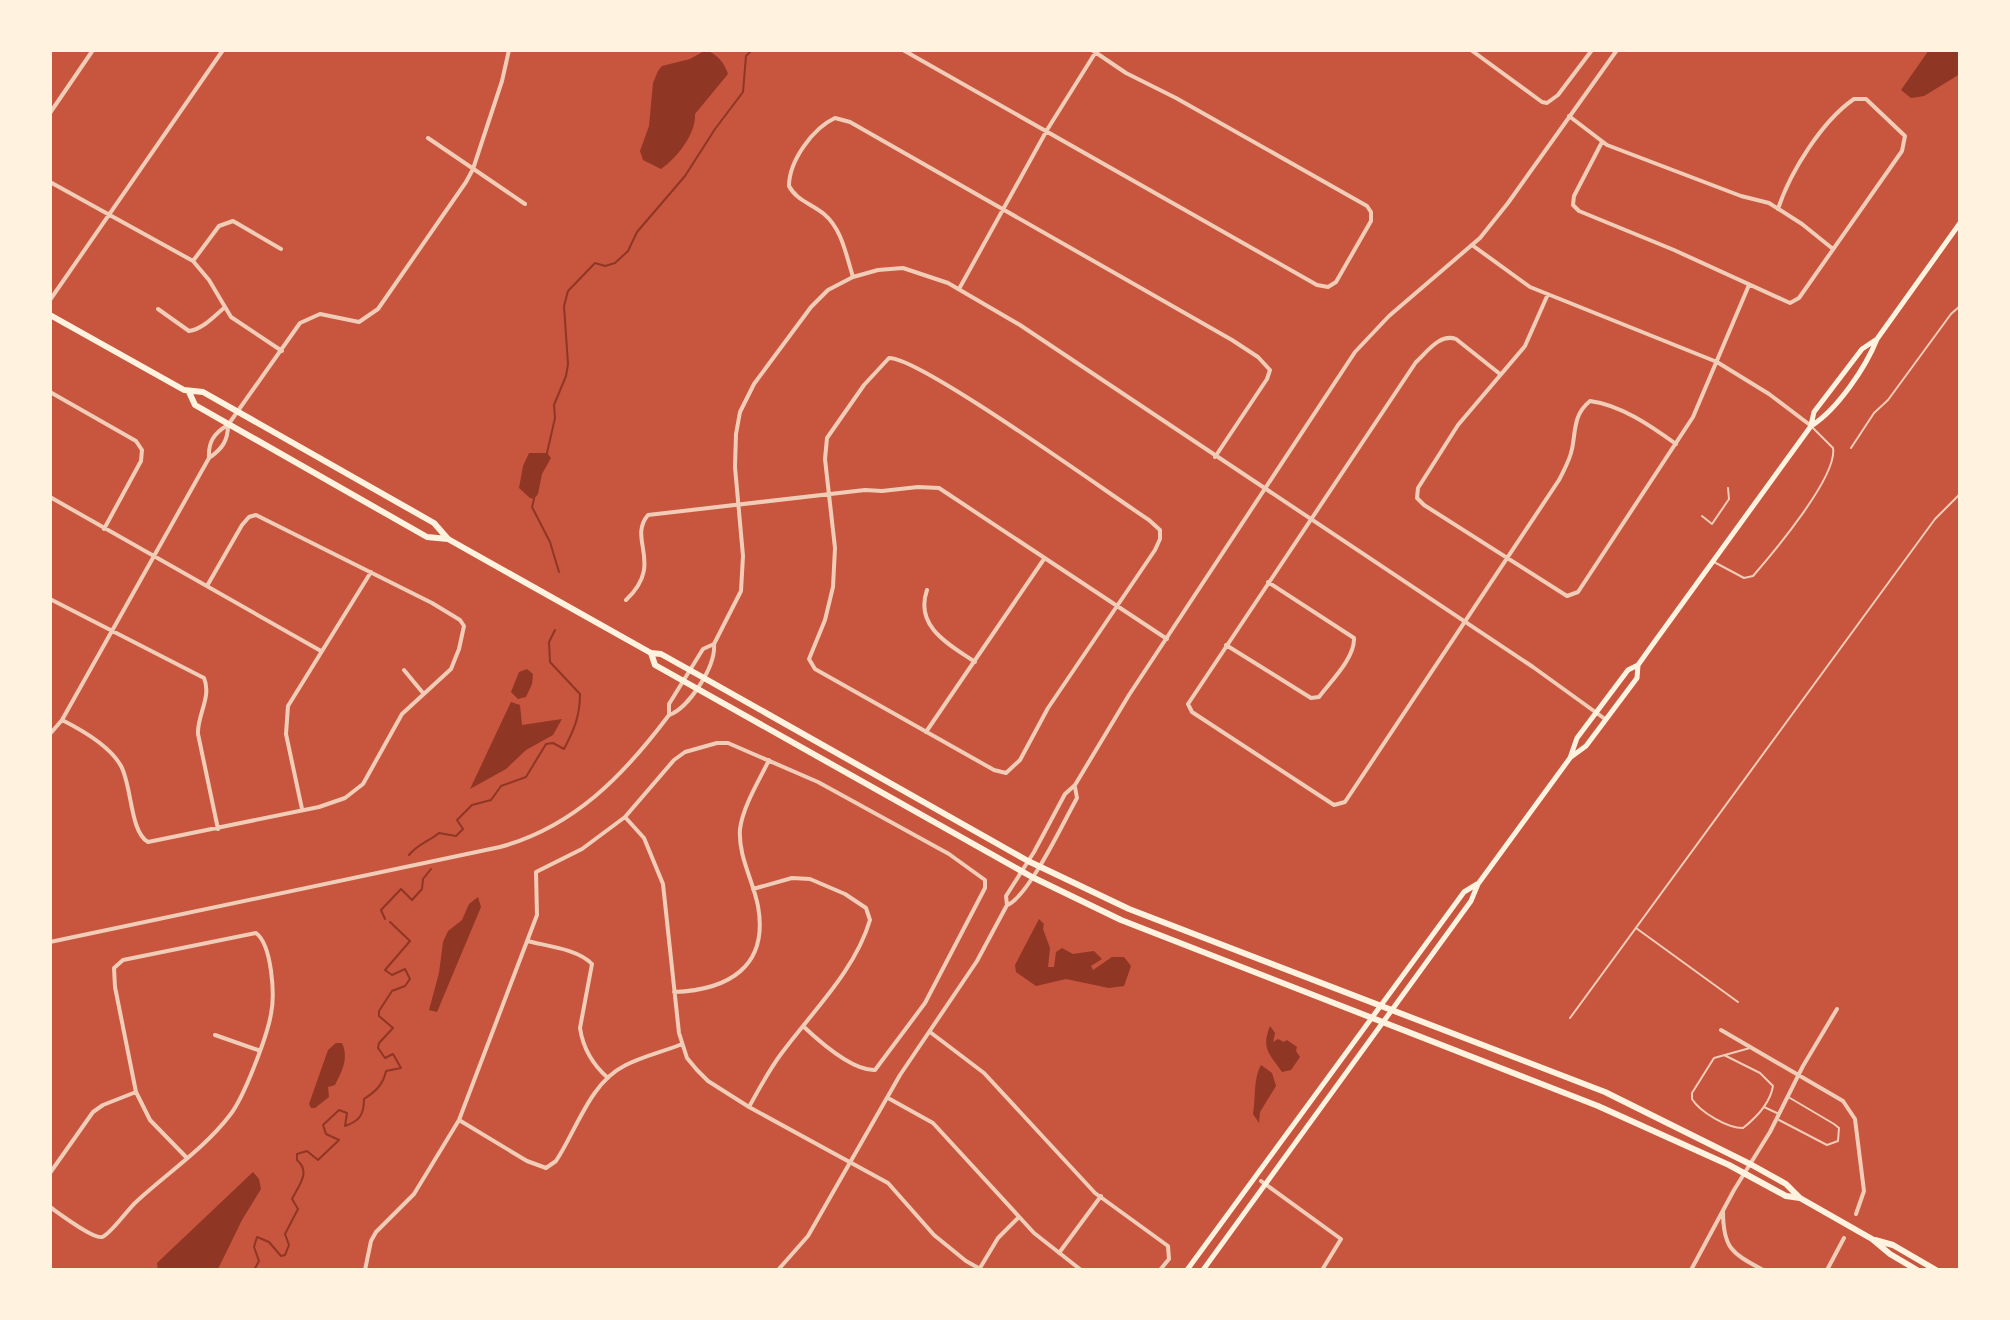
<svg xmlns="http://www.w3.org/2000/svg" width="2010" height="1320" viewBox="0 0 2010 1320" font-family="Lora,serif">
  <rect width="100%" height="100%" fill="#c8553d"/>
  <!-- water -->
  <path fill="#8f3625" d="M706,50C718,55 724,62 728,74L695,114C696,134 677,158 661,169L643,160L640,151L649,126L653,83L658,71L662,66L690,59Z
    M1929,50H1960V74L1924,96L1911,98L1901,90Z
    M529,453H547L551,458L542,474L538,494L534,499L530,498L519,488L523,466Z
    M527,669L533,674L532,684L526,697L518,699L511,692L519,672Z
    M511,702L520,705L522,725L562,719L553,735L526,750L506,769L470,789Z
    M478,897L481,907L437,1012L429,1010L439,973L443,942L448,931L462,920L469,904Z
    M1039,919L1044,924L1043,929L1050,948L1048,967H1054L1056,952L1062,948L1073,954L1094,951L1102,959L1091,966L1093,970L1112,957H1124L1131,966L1124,986L1109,988L1066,979L1036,986L1016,972L1015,965Z
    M1270,1026L1275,1033L1273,1042L1278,1039L1284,1042L1287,1040L1297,1047L1296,1051L1300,1057L1291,1070L1282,1072C1269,1053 1261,1049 1270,1026Z
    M336,1043H342C349,1058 342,1071 335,1085L328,1087L329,1097L315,1108H311L309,1104L328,1050Z
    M1261,1065L1272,1073L1276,1086L1260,1112L1259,1123L1253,1114C1256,1097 1253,1079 1261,1065Z
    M253,1172L259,1179L261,1189L242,1220L219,1267L216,1270H158L157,1263Z"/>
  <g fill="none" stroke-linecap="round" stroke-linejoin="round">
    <!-- stream -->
    <path stroke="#8f3625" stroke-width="2" d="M547,453L555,418L554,405L566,376L568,364L564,306L568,291L595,263L605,266L615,263L628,251L637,232L685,176L715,129L743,92L746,56L752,50
      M534,499L532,507L550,542L559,572
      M409,855C418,844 428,842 439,833L456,836L463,829L457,820L472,805L491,800L501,786L526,777L546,744L553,743L564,749C574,730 580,716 580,694L550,662L549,642L555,630
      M385,919L381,910L401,889L412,900L422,889L423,879L431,869
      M254,1270L259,1261L254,1247L257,1237L269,1242L281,1256L285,1255L289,1245L285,1234L298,1209L292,1199C299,1185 311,1172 297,1160V1154L307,1151L318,1160L339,1140L326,1134L323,1125L339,1110L347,1113L345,1126C360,1121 364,1114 364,1099C376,1091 383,1085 386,1071L401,1068L393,1054L385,1058L378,1048L379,1043L393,1028L379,1016V1011L392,991L405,986L410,979L405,969L392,975L385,970L410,941L390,922"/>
    <!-- service -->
    <path stroke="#f1ccb7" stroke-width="2" d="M1851,448L1874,413L1888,400L1951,314L1960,306
      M1702,516L1712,524L1729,499L1728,488
      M1714,562L1744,578L1753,576C1773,553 1838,476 1833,448L1811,426
      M1636,928L1738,1002
      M1570,1018L1935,519L1960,494
      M1724,1055L1760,1073L1773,1086C1770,1104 1757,1117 1743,1128C1727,1128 1700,1112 1692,1099V1093L1714,1058L1750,1048
      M1764,1107L1779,1114
      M1779,1120L1827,1145L1838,1141L1839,1128L1834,1124L1790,1098"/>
    <!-- minor -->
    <path stroke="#f1ccb7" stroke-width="4" d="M903,50L1317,285L1328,287L1336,282L1371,221V212L1367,206L1176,98L1126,73L1092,50
      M1471,50L1542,102L1547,103L1558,95L1592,50
      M50,113L93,50
      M1569,116L1607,145L1741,196L1769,203L1802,224L1833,249
      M428,138L525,204
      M1602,142L1574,196L1573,205L1579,211L1674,250L1790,303L1799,298L1902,151L1905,136L1866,99H1854C1822,121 1790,172 1778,209
      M50,182L193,261L209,280L231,317L282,351
      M1472,245L1530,287L1717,362L1769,394L1810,425
      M193,261L219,226L233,221L281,249
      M853,277C846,255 842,229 824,214C812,204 796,200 789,186C789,161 813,128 835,118L850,122L1232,340L1258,357L1270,370L1267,379L1215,457
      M959,289L1047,130L1097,50
      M1548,294L1525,346L1458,425L1418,488L1417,498L1424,505L1567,596L1578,592L1693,417L1749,285
      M50,300L223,50
      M158,309L189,331C203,329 214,316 224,308
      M889,358C920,357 1109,494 1149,520L1160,530V539L1155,550L1048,708L1020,760L1006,773L994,770L815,669L809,659L825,620L833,587L835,548L825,459L827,438L864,385Z
      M1500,374L1456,339C1440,333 1427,352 1416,362L1188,704L1192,712L1334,805L1345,802L1559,480C1564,470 1570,460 1572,449C1576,430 1573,415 1590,401C1621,405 1651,426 1676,444
      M50,392L136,441L142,450L141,461L104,529
      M209,458C208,442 214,433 228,425L300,323L320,314L359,322L378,309L466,182L473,169L502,81L509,50
      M50,497L321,651
      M927,590C914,627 950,645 975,662
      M50,599L204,678C212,697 197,715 198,734L218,829
      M626,600C665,563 627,540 648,515L865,490L882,491L918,487L939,488L1167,639
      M1226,645L1311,698L1319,697C1330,682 1355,658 1354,638L1268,582
      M404,670L423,693
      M62,720C82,730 110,746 121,766C132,786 130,832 148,842L319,807L345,798L363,784L402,714L451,669L459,649L464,626L460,620L432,603L256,515L249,517L242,525L207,586
      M926,732L1044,559
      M50,734L62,720L209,458C222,449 228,441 228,425
      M302,809L286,734L288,706L371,572
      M625,817L644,838L663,884L679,1033L687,1058L697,1070L708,1081L749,1107L888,1183L934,1235L966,1261L982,1270
      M50,845V859
      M527,941C547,946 578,949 592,964L580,1028C583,1048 593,1065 608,1078
      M674,992C728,990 769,967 758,906C753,880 738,856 740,829C743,806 759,781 769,760
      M1721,1030L1843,1101L1855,1119L1864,1191L1856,1214
      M930,1032L984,1073L1095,1193L1168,1246L1169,1259L1160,1270
      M215,1035L258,1050
      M888,1098L933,1123L1034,1233L1081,1270
      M749,1107C759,1089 769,1070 781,1054C811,1013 855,971 870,920L866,908L845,894L810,879L792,878L753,889
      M459,1120L527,1161L546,1168L556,1161C576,1131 590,1083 624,1066C642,1056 663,1052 682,1044
      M50,1173L93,1112L103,1105L136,1092
      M1261,1181L1341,1239L1322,1270
      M50,1207C60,1214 93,1239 102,1237C110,1235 128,1209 136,1202C166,1174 204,1149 230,1115C244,1097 267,1037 271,1014C275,995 272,945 256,933L123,960L114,968L115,987L136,1092L150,1120L186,1157
      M1723,1211C1723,1249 1732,1253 1763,1270
      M1059,1253L1101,1196
      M980,1268L998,1238L1018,1218
      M365,1270L371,1241L376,1232L414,1194L459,1120L537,915L536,872L582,849L625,817L674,760L685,752L717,743H728L818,782L949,854L985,880V888L925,1003L875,1070C852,1071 820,1042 804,1027
      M1691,1270L1734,1190L1770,1132L1803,1066L1837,1009
      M1827,1270L1844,1238"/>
    <!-- tertiary -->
    <path stroke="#f1ccb7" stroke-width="4" d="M669,715V704L703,649L714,644L741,591L743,556L735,467L736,434L740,412L754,384L811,307L828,290L853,277L878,270L903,268L948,283L1020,325L1533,667L1605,719
      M1007,905C1028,898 1064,821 1077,798L1075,787
      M50,942L500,847C574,827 624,775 669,715C689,708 716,666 714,644
      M778,1270L808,1236L900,1075L977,961L1007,905L1006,896L1034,852L1065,794L1075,785L1129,695L1355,352L1389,316L1480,238L1508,203L1617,50"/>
    <!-- secondary -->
    <path stroke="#fff3e0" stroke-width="5" d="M1811,425L1814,412L1862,349L1877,339
      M1571,757L1586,746L1637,678L1638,665L1653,644L1811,426C1837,410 1866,367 1877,339L1960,223
      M1187,1270L1464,892L1477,884
      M1203,1270L1471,901L1478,884L1570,758L1577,738L1628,670L1638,665"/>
    <!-- primary -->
    <path stroke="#fff3e0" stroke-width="6" d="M50,315L184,390L203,392L434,523L448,539L651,653L661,654L704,678L1028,861L1129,909L1605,1092L1752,1165L1786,1184L1800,1198L1872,1239L1890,1254L1917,1270
      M189,392L195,405L427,537L448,539
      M651,653L655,665L1032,877L1121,920L1598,1106L1729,1165L1786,1196L1800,1198
      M1875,1240L1893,1245L1936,1270"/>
  </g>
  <!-- border -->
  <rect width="2010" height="1320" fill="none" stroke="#fff3e0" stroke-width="104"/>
</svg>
